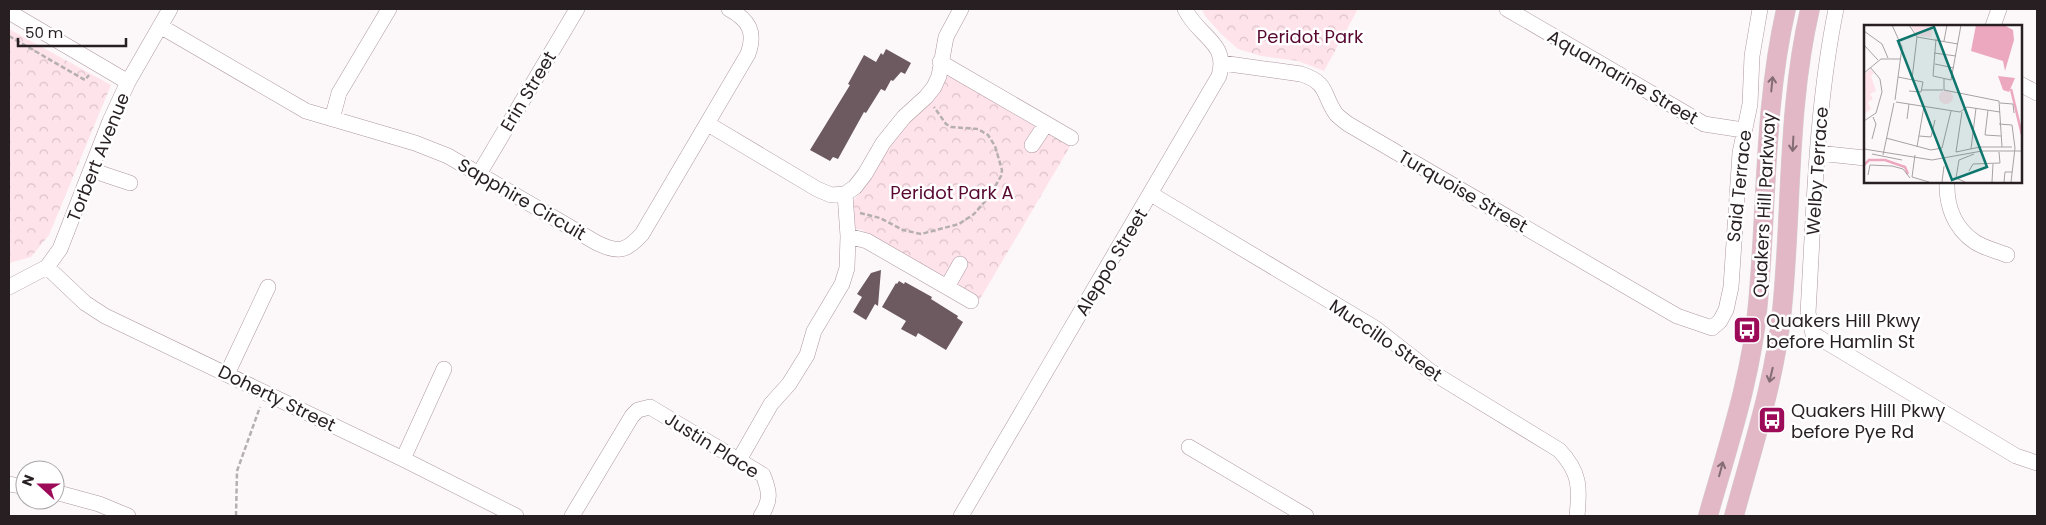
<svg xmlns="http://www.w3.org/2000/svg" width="2046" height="525" viewBox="0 0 2046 525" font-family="Poppins,sans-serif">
  <defs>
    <pattern id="park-crowns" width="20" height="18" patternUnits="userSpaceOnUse" patternTransform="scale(1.25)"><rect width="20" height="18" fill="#ffe3eb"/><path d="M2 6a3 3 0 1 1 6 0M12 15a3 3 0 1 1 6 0" fill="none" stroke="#dbc2c9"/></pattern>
  </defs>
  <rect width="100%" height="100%" fill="#fcf8f9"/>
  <!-- park -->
  <path fill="url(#park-crowns)" d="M1202,9H1358L1324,71L1298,61L1261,56L1238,49L1222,35L1205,16Z
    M9,29L111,85L49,235L31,257L9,263Z
    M956,76L1072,143L980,299L862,230L852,227V202L869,182L888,147L905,126L935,99L946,77Z"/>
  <!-- building -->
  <path fill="#6c5a60" d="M886,49L911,63L905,74L901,72L893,81L891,80L885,91L881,89L866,113L864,112L838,159L833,157L830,161L810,150L850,85L848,84L864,55L876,62L881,53L883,55Z
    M881,270L878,306L875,304L866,320L853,312L862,297L857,294L871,273Z
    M899,281L904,284L905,282L932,297L931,299L958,316L957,318L963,322L946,350L918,333L916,337L901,329L906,321L882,307L896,283L897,284Z"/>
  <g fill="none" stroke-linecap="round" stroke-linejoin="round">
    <!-- minor casing -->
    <g stroke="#ad989f" stroke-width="16">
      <path id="minor" d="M1507,9L1704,124L1743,130
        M1836,9C1816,108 1814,211 1808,313L1813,334L2016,456L2037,463
        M9,12L128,82
        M160,26L306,111L415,143L448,156L597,243C618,253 626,252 642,234L748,54C756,32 749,20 729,9
        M1993,26L1999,9
        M940,62L1071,138
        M1222,63L1301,74C1329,83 1322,94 1336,114C1340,118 1344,121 1348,124L1677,316L1712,328L1720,321L1726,310L1731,287L1740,153L1750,104L1752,56L1760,9
        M2020,84L2037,93
        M332,119L339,93L389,9
        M708,124L817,189L831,195L845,194L855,187L865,174L883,143L904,117L926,97L934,87L939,76L946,37L961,9
        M1032,145L1046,124
        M1818,153L1865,158
        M91,170L130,183
        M479,174L577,9
        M1947,181C1946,205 1954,228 1975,242C1984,248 1997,251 2007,255
        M1151,194L1375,328L1430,371L1559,450C1580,472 1580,487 1577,516
        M848,236L867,241L971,301
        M47,267L85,303L105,316L403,459L516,516
        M9,287L47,267L60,249L110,121L128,82L170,9
        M947,287L960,264
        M227,374L268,287
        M1189,447L1306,516
        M403,459L444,369
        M739,460L771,404L789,384L807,355L814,331L842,284L847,268L848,236L845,194
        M9,484L25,487
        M55,492L99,504L128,516
        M572,516L632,416L638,410L650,407L763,475C770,492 771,500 761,516
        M961,516L1219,76C1229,42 1198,37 1185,9"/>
    </g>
    <!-- major casing -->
    <g stroke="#d4d2d3" stroke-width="20">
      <path id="major" d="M1708,516C1728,446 1752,375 1758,303C1767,204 1764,105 1786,9
        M1734,516C1752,449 1775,380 1782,310C1792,210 1787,107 1810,9"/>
    </g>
    <!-- path -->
    <path stroke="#b5afb1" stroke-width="2.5" stroke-dasharray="5 2.5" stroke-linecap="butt" d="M9,36L85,80L89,75
      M860,213L880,218L903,230L921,234L959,224L974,214L989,197L1001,176L1002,170L995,146L988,135L978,129L951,127L946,124L934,107
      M236,516L237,471L260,407"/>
    <!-- minor -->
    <use href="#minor" stroke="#fff" stroke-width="15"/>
    <!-- major -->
    <use href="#major" stroke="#e2b8c7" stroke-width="19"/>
  </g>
  <!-- one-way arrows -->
  <defs><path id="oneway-shaft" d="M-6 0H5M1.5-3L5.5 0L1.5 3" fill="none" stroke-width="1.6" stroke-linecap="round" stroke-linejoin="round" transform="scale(1.25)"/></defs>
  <g stroke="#846c74">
    <use href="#oneway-shaft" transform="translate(1772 84) rotate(-84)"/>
    <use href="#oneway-shaft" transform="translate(1793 144) rotate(93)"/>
    <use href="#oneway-shaft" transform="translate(1771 375) rotate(103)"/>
    <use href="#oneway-shaft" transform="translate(1721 469) rotate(-75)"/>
  </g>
  <!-- icons -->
  <defs>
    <g id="bus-square" transform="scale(1.4375)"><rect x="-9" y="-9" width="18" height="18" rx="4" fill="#9c0a58" stroke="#fff"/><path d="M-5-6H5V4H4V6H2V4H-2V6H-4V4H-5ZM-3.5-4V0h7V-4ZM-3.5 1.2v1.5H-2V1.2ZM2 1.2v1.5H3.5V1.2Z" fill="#fff"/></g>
  </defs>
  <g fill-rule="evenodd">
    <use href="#bus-square" x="1747" y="330"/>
    <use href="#bus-square" x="1772" y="420"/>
  </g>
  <g text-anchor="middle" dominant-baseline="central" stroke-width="5" stroke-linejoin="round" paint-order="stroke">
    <!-- park labels -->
    <g font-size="18" fill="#580830" stroke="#fff">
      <text x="1310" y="36">Peridot Park</text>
      <text x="952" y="192">Peridot Park A</text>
    </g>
    <!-- street labels -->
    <g font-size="18" fill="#271f22" stroke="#fff">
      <text transform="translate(1623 77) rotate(30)">Aquamarine Street</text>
      <text transform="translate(528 91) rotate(-59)">Erin Street</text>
      <text transform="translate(98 157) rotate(-68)">Torbert Avenue</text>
      <text transform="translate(1817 171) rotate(-86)">Welby Terrace</text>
      <text transform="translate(1739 186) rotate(-84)">Said Terrace</text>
      <text transform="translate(1463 191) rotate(30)">Turquoise Street</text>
      <text transform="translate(522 199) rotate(30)">Sapphire Circuit</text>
      <text transform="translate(1764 205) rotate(-87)">Quakers Hill Parkway</text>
      <text transform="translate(1111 262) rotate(-59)">Aleppo Street</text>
      <text transform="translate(1386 340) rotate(34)">Muccillo Street</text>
      <text transform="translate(277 398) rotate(26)">Doherty Street</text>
      <text transform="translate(712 445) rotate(32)">Justin Place</text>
    </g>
    <!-- poi labels -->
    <g font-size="18" fill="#271f22" stroke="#fff" text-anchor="start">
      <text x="1766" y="320">Quakers Hill Pkwy<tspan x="1766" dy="21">before Hamlin St</tspan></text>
      <text x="1791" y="410">Quakers Hill Pkwy<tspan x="1791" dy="21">before Pye Rd</tspan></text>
    </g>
  </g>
  <!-- overview -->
  <g transform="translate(1864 25)">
    <rect width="158" height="158" fill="#fcf8f9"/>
    <path d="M47,0H69L67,12L53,11ZM6,44L10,48L7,51L12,66L6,69L9,74L4,77L7,84L0,89V50ZM75 72a7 7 0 1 1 14 0a7 7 0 1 1-14 0Z" fill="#ffe3eb"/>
    <path d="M112,0H140L149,5L150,15L141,46L139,36L107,26ZM134,51L151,53L145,67L139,65Z" fill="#eca8bf"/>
    <path fill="none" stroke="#eca8bf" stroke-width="2.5" d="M147,64L158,110M0,140L5,135H21L41,142L44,149"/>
    <path fill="none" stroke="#a7a1a3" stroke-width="1" d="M28,0L38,22L31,75M45,0L53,12L94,19M0,6L18,19L24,33M72,14L69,51L87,55L97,0M80,16L83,0M0,20L14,35M70,28L92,31M71,39L90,43M0,48L17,34H37M34,52L59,57L57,67L45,66M48,54L53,12M80,54V65L135,76L138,122M58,65H79M32,77L96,87L103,82L136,87M136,78L149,79L150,88M158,79V96M124,85L121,110L137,111M98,87L92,127L116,122H148M43,94L45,79M0,96L12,88L18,67L16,54L6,42M135,99L148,100L151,123L147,157M55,111L67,112L71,95M22,113L67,125L78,123L87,86M8,114L12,99L9,92M53,122L60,81M0,124L68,135L118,126H158M107,124L112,83M8,129L38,135M19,130L30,78M105,146L109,139L136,138L135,127M4,150L6,140L28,141L39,144L46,153M48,152L51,130M48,152L65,157M78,157L80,141M101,157L92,153L95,135L110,129M128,157L129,139M140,157L141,147H148"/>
    <path fill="#0f766e" fill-opacity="0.15" stroke="#0f766e" stroke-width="2.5" d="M70,2L123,142L88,155L34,16Z"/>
    <rect width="158" height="158" fill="none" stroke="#271f22" stroke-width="2.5"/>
  </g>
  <!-- border -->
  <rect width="2046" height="525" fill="none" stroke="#271f22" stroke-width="20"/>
  <!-- north arrow -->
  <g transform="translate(40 485) rotate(291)"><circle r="24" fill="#ffffff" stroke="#a9a5a7"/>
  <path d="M0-4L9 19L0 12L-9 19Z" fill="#9c0a58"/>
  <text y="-8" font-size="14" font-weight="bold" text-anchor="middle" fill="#271f22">N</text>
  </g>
  <!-- scale -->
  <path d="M18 38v8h108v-8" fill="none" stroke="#271f22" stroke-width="2.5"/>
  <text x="25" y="38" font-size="15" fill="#271f22" stroke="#ffffff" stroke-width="4" paint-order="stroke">50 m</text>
</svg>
